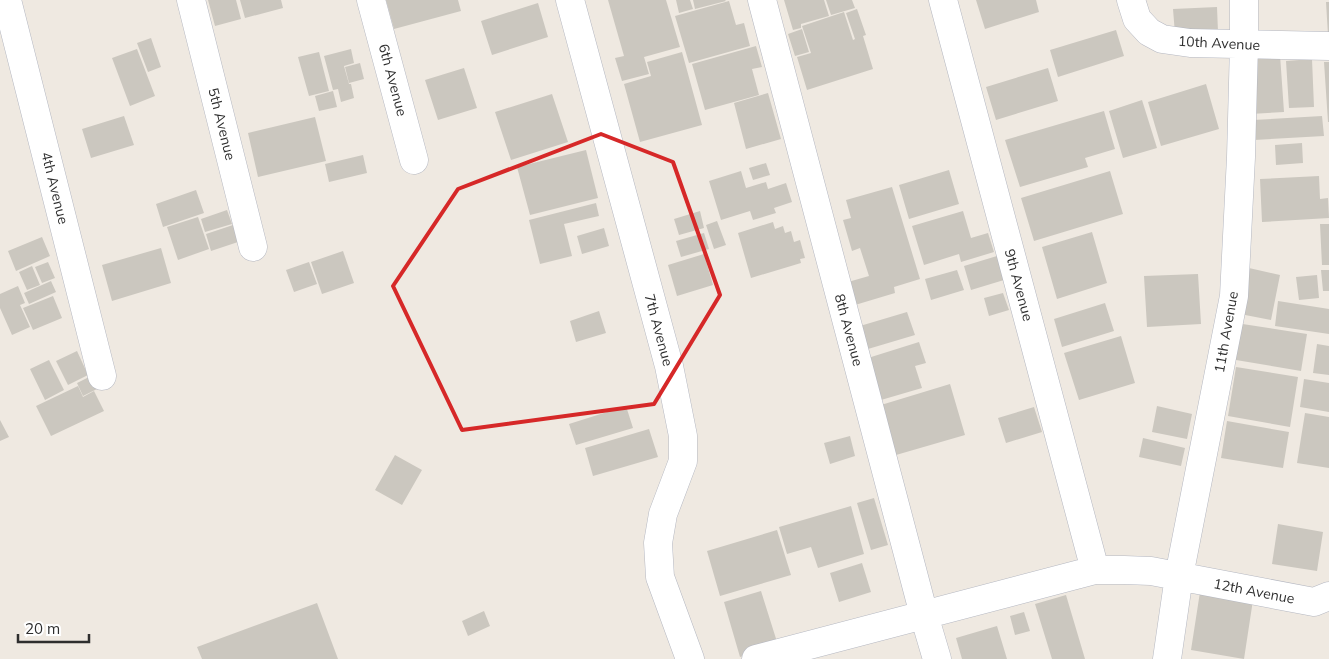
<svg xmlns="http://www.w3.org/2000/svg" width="1329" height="659" viewBox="0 0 1329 659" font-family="Mulish,sans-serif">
  <rect width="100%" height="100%" fill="#efe9e1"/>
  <!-- building -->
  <path fill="#cbc7bf" d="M208,0H236L241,19L215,26Z
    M240,0H281L283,8L245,18Z
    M386,0H458L461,11L394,29Z
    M608,0H666L680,47L644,57L649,74L622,81L615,58L624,56Z
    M676,0H690L693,9L679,13Z
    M693,0H725L726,1L695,9Z
    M784,0H824L829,16L801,24V28L793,30Z
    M826,0H852L855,8L831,15Z
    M976,0H1036L1039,12L985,29Z
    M729,1L736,25L744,23L750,46L689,63L675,16Z
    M1326,2H1329V35H1328Z
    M538,3L548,37L492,55L481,21Z
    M1217,7L1218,32L1175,34L1173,9Z
    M857,9L866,35L863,36L873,69L807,90L797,57L811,53L802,26L844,12L853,40L855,39L846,13Z
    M802,29L809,52L795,56L788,34Z
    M1116,30L1124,56L1058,77L1050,50Z
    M151,38L161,67L148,72L137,43Z
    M756,46L762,67L752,69L759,95L705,110L692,64Z
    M137,49L155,96L130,106L112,58Z
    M351,49L354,63L344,66L349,84H351L354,98L341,102L338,89L333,90L324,56Z
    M319,52L329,91L309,96L298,57Z
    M682,52L702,125L640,142L624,84L651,76L647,62Z
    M1280,55L1284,112L1250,114L1246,57Z
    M1312,59L1314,107L1289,108L1286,61Z
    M1324,62H1329V122H1328Z
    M360,63L364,79L349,83L345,67Z
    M464,68L477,108L438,120L425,80Z
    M1048,68L1058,101L996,120L986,87Z
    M1206,84L1219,129L1161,146L1148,102Z
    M333,91L337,107L319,111L315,96Z
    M768,93L781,139L746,149L734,103Z
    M552,94L568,142L511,160L495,112Z
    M1142,100L1157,148L1123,158L1109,111Z
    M1104,111L1115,149L1085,158L1088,167L1020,187L1005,140Z
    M124,116L134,145L91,158L82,129Z
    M1322,116L1324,136L1254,140L1253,120Z
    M315,117L326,161L258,177L248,133Z
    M1302,143L1303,163L1276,165L1275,145Z
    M586,150L598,198L530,215L517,167Z
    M363,155L367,173L329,182L325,164Z
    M766,163L770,175L753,180L749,168Z
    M949,170L959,204L909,219L899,185Z
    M741,171L746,188L766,182L768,189L786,183L792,202L774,208L776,213L753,220L750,211L721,220L709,181Z
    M1110,171L1123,214L1034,241L1021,198Z
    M1319,176L1320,199L1328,198L1329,218L1262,222L1260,179Z
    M892,187L920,279L894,287L895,293L855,305L848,282L869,276L860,248L852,251L843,220L851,218L846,200Z
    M196,190L204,213L163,227L156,204Z
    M596,203L599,216L564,224L572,256L540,264L529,220Z
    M227,210L232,224L205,232L201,219Z
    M700,211L704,228L679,235L674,219Z
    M963,211L971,238L988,233L994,252L961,262L959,254L924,265L912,226Z
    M198,217L209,249L178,260L167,227Z
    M717,221L726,245L714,249L706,225Z
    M773,222L775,229L783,226L785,233L791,231L794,242L800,240L805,258L800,259L801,263L751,278L738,233Z
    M1320,224H1329V265H1322Z
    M233,225L238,242L211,251L206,234Z
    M604,228L609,246L582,254L577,236Z
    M1092,232L1107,283L1057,299L1042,247Z
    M704,233L709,249L681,257L676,241Z
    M42,237L50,256L16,271L8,251Z
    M161,248L171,283L112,301L102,265Z
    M343,251L354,283L322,294L311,262Z
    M704,254L713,285L677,296L668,265Z
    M997,256L1004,280L971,290L964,266Z
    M48,262L55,278L42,283L35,267Z
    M309,262L317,284L294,292L286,270Z
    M32,266L40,285L27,290L19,272Z
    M1249,268L1280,275L1271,320L1240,314Z
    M957,270L964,290L931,300L925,279Z
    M1321,270H1329V291H1323Z
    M1198,274L1201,324L1147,327L1144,276Z
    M1317,275L1319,298L1299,300L1296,277Z
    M51,281L56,292L29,304L24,293Z
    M18,286L25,303L20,305L30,327L12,335L0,308V294Z
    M1003,293L1009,310L989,316L984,298Z
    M53,296L62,318L33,330L23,308Z
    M1278,301L1329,309V334L1275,326Z
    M1105,303L1114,331L1062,347L1054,319Z
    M599,311L606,333L576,342L570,321Z
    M907,312L915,335L868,349L860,326Z
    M1236,323L1307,334L1301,371L1230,359Z
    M1121,336L1135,383L1079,400L1064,353Z
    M919,342L926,363L915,366L922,388L881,400L868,358Z
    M1317,344L1329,346V375L1313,373Z
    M77,351L88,375L68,385L56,361Z
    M49,360L64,390L45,400L30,369Z
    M1236,367L1298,377L1290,427L1228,416Z
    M91,376L97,389L83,396L77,383Z
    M1304,379L1329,383V412L1300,407Z
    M950,384L965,435L896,455L881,405Z
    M78,386L83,397L94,391L104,411L51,436L36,406Z
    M626,406L633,428L576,445L569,424Z
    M1157,406L1192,414L1187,439L1152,432Z
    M1034,407L1042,432L1006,443L998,418Z
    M1305,413L1329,417V468L1297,463Z
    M0,420L9,437L0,441Z
    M1227,421L1289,432L1283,468L1221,458Z
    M649,429L658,457L593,476L585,448Z
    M850,436L855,456L830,464L824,443Z
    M1143,438L1185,448L1181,466L1139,457Z
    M395,455L422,470L402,505L375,490Z
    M874,498L888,545L871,550L857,503Z
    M851,506L864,554L818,568L811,547L787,554L779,527Z
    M1278,524L1323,532L1317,571L1272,564Z
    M777,530L791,575L720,596L707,551Z
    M862,563L871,592L839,602L830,573Z
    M761,591L778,645L740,657L724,602Z
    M1200,592L1253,600L1244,659L1191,650Z
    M1066,595L1085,659H1052L1035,604Z
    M317,603L338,659H202L197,647Z
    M484,611L490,626L468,636L462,621Z
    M1024,612L1030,631L1015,635L1010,616Z
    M997,626L1007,659H962L956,638Z"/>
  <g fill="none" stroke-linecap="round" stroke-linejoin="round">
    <!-- minor casing -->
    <g stroke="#b4b7c1" stroke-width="29">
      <path id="minor" d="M7,0L102,376
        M191,0L253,247
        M371,0L414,160
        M570,0L669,366L683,436V461L663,514L658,543L660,577L690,659
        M762,0L924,615L937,659
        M943,0L1095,570
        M1131,0L1137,19L1149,32L1162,39L1190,43L1329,46
        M756,659L1095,570H1124L1151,571L1314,602L1329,596
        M1167,659L1179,576L1234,296L1241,157L1244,45V0"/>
    </g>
    <!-- minor -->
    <use href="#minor" stroke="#fff" stroke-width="28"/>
  </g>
  <!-- marked area -->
  <path fill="none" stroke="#d62828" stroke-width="4" stroke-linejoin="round" d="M601,134L673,162L720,295L654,404L462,430L393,286L458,189Z"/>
  <g text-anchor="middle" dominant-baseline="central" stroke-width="4.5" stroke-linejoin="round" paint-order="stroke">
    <!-- street labels -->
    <g font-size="14" fill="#2e2e2e" stroke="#fff">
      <text transform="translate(1219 43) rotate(3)">10th Avenue</text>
      <text transform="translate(393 80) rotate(75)">6th Avenue</text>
      <text transform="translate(222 124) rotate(76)">5th Avenue</text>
      <text transform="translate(55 188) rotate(76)">4th Avenue</text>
      <text transform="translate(1019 285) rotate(75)">9th Avenue</text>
      <text transform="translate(659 330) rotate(75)">7th Avenue</text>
      <text transform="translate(849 330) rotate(75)">8th Avenue</text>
      <text transform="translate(1226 332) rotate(-80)">11th Avenue</text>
      <text transform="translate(1254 591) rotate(11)">12th Avenue</text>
    </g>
  </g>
  <!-- scale -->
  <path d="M18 634v8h71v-8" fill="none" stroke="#2e2e2e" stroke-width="2.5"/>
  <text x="25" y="634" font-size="15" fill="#2e2e2e" stroke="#ffffff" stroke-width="4" paint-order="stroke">20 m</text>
</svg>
